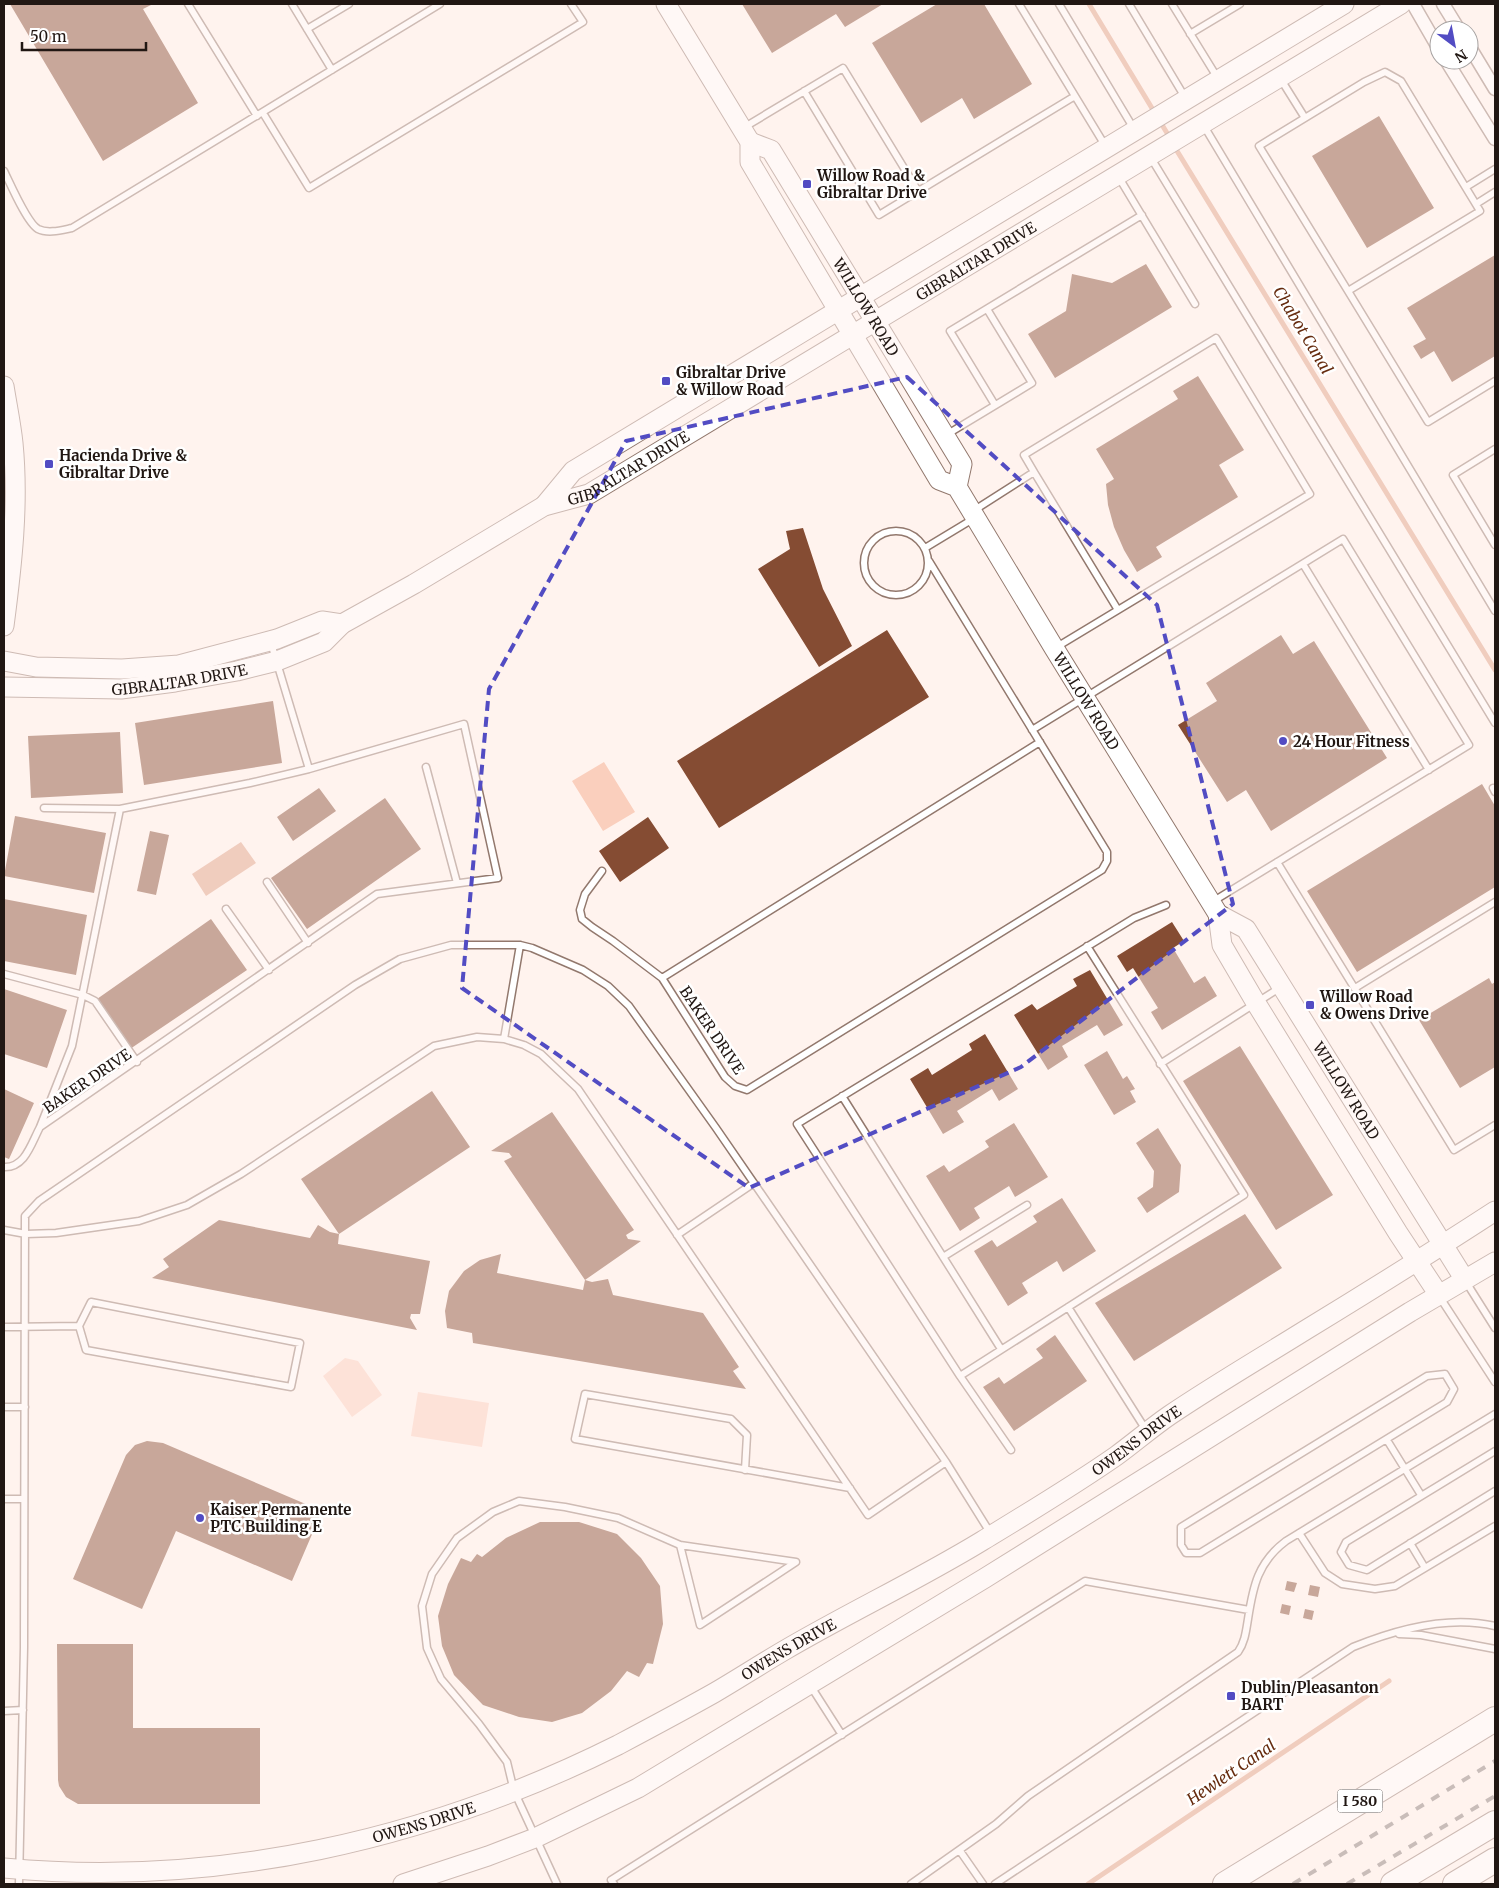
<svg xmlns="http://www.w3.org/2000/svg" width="1499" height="1888" viewBox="0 0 1499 1888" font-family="Merriweather,serif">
  <rect width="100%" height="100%" fill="#fff3ee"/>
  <!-- green -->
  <path fill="#facfbd" d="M604,762L635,812L603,831L572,781Z
    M345,1358L358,1361L382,1395L352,1417L323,1376Z
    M418,1392L489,1403L482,1447L411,1436Z"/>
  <!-- water -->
  <path fill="#de9f83" d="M241,842L256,863L206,896L192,874Z"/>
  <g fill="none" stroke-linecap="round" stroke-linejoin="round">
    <!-- stream -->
    <path stroke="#de9f83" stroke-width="5" d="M1089,4L1170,138
      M1174,146L1495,670
      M1088,1884L1389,1681"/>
  </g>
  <!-- building -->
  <path fill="#854c33" d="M10,4H153L143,9L198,103L103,161Z
    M742,4H883L845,27L836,14L772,53Z
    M937,4H984L1032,84L974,119L962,98L921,123L872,43Z
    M1379,116L1434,208L1367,248L1312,156Z
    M1495,255V356L1452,382L1434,351L1421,359L1413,346L1426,339L1407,308Z
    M1146,264L1172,307L1055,378L1028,334L1066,311L1072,274L1112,283Z
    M1198,376L1244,450L1219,465L1238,497L1156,547L1162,557L1137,572L1124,550L1114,527L1108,505L1106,484L1114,479L1096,449L1178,399L1173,391Z
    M803,528L823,589L852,646L819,667L758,569L790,549L786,531Z
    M887,630L929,697L719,828L677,761Z
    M1281,635L1293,654L1314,641L1387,758L1271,831L1246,790L1227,802L1178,725L1217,701L1206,683Z
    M273,701L282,763L144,785L135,723Z
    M120,732L123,793L31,798L28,736Z
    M1482,784L1495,806V887L1357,972L1307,891Z
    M319,788L336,811L293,841L277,817Z
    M385,798L421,849L307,929L271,878Z
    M15,816L106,833L94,893L4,876Z
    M648,817L669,848L620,882L599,851Z
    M150,831L169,835L156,895L137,891Z
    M4,899L87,915L76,975L4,961Z
    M211,919L247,970L130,1049L97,999Z
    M1172,922L1184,941L1173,948L1194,983L1205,976L1217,996L1162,1030L1151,1012L1158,1008L1133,968L1127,972L1117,956Z
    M1090,970L1123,1025L1104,1036L1097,1025L1062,1046L1068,1057L1048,1070L1014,1015L1032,1004L1037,1010L1077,986L1073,979Z
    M1489,978L1492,984L1495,982V1067L1460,1088L1419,1020Z
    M4,989L67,1010L47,1068L4,1054Z
    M985,1034L1018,1089L999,1101L992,1089L957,1111L964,1122L943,1134L910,1079L928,1068L932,1075L972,1050L969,1044Z
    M1240,1046L1333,1195L1276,1230L1183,1081Z
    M1107,1051L1123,1079L1127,1076L1135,1089L1130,1091L1136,1102L1114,1115L1084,1065Z
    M4,1089L34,1103L9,1159L4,1157Z
    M432,1091L470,1147L339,1234L301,1179Z
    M552,1112L634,1230L626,1235L628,1239L641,1241L585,1280L504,1161L512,1157L509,1153L491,1151Z
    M1014,1123L1048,1177L1015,1197L1009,1186L974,1208L980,1218L960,1231L926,1176L944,1165L949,1172L989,1147L985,1141Z
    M1158,1128L1181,1165L1179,1192L1147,1213L1137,1198L1153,1187L1154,1171L1136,1143Z
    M1062,1198L1096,1251L1063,1272L1057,1261L1022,1283L1028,1293L1008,1306L974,1251L992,1240L997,1247L1037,1222L1033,1216Z
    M1245,1214L1282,1268L1134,1361L1095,1303Z
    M219,1220L310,1238L318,1225L330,1232L339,1234L338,1244L430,1261L420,1314H411L410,1318L417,1330L152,1278L169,1267L163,1259Z
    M501,1254L497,1273L583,1290L585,1280L592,1282L608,1279L613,1295L703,1313L739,1367L733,1371L746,1389L473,1343L472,1333L447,1328L445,1311L449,1291L464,1271L480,1260Z
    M1055,1335L1087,1381L1014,1431L983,1387L999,1377L1004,1384L1043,1358L1036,1349Z
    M147,1441L163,1443L322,1511L292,1581L176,1531L142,1609L73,1579L126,1455L135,1445Z
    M540,1522H579L617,1534L641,1558L660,1586L663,1624L653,1664L647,1663L639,1677L627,1671L611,1691L582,1713L552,1722L519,1717L483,1705L454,1675L442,1646L438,1616L448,1584L461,1558L471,1562L477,1554L482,1557L506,1538Z
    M1287,1581L1297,1583L1294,1592L1285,1590Z
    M1310,1585L1320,1587L1318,1597L1308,1595Z
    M1282,1604L1291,1606L1289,1615L1280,1613Z
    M1305,1609L1314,1611L1312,1620L1303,1618Z
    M57,1644H133V1728H260V1804H78L66,1797L59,1786L58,1780Z"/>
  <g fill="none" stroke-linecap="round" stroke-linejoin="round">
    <!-- lane casing -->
    <g stroke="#92786d" stroke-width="9">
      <path id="lane" d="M188,4L257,116
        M292,4L332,70
        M1019,4L1106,147
        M1059,4L1134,129
        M1129,4L1186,99
        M1172,4L1217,77
        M307,29L349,4
        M1190,34L1240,4
        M1385,72L1401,81L1480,211L1348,291L1259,146L1364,82Z
        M1280,78L1305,118
        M804,91L879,215L1075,96
        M263,113L309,188L583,22L571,4
        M1204,126L1495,611
        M743,128L843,68L918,191
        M1151,158L1495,723
        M4,171C10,183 27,223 38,229C48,234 62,230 72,228L440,4
        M1118,176L1195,304
        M1466,187L1495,169
        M1476,204L1495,192
        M1348,291L1428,422L1495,381
        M995,405L950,331L1142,215
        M946,435L1032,383L987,309
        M1495,449L1453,475L1495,545
        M1034,472L1118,610
        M973,511L1034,472L1024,455L1216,338L1310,494L1055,648
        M864 563a32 32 0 1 1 64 0a32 32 0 1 1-64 0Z
        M925,548L973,519
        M1303,564L1429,770
        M271,643L309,769
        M464,724L498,878L377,894L40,1127L72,1046L120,809L250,783L309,769Z
        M1032,730L1343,539L1469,745L1212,902
        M426,767L457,883
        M1493,788L1495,792
        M44,808L120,809
        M1277,862L1454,1150L1495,1125
        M602,871L585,894L580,910L582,919L592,927L613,941L662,978L725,1077L735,1086L747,1090L1102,870L1107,861V852L929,561
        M267,882L308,943
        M226,909L269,970
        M4,974L83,995L95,1001L137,1062
        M662,978L1040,742
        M1355,988L1495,902
        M504,1039L520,945
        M1160,1064L1281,987
        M842,1096L1001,1349
        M4,1167C25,1168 31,1144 40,1127
        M4,1230L26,1234L56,1233L139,1221L187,1205L241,1174L434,1046L477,1037L504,1039L524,1045L541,1054L578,1089L868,1515L946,1462
        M677,1235L754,1183
        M943,1257L1027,1205
        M1466,1282L1495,1328
        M1439,1296L1495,1382
        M91,1302L300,1343L291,1387L86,1350L79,1326Z
        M1068,1307L1146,1430
        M4,1327L79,1326
        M1445,1374L1454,1389L1447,1402L1200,1553H1186L1181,1545V1527L1427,1376Z
        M960,1376L1244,1195L1087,946
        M4,1407H25
        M1387,1440L1421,1495
        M1011,1450L960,1376L797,1124L1134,918L1166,905
        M1495,1451L1346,1542L1341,1552L1349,1565L1367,1570L1495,1491
        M745,1470L747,1435L731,1419L585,1394L575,1439L850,1488
        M4,1499H24
        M1299,1533L1325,1573L1342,1584L1375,1589L1395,1586L1495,1526
        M1410,1543L1425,1568
        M680,1545L796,1562L700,1625Z
        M1399,1634L1421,1635L1495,1649
        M810,1685L842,1735
        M4,1711L23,1710
        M960,1851L983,1884
        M19,1884L24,1647L25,1216L39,1201L355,985L400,959L451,945H520L532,948L583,970L608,986L629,1006L716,1128L946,1462L991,1534
        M557,1884L514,1791L507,1762L479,1724L441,1679L427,1648L422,1606L432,1574L457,1538L493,1512L519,1501L565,1507L618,1518L680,1545
        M614,1884L611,1880L1085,1581L1249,1610
        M911,1884L996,1824L1028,1796L1238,1652C1245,1642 1246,1631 1248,1619C1253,1586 1258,1562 1286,1541L1495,1414
        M995,1884L1353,1647C1397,1629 1448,1615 1495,1626"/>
    </g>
    <!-- street casing -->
    <g stroke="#92786d" stroke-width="15">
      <path id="street" d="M1413,4L1439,49
        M1443,4L1459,30
        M1469,46L1495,89
        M1446,60L1495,139"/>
    </g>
    <!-- secondary casing -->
    <g stroke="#92786d" stroke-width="21">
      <g id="secondary">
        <path id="s1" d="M666,4L750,142V162L939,480L957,487L1054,648L1218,914L1222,945L1256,1003L1398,1233L1439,1295"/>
        <path id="s2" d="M750,142L771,150L962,464L957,487"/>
        <path d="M4,386C7,405 11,424 13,443C19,504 12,565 4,626"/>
        <path d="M544,506L573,471L1344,4"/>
        <path d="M4,661L36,667L122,669L179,665L277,639L322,621L342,624"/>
        <path id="s3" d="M4,687L121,689L175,682L237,671L277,661L324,642L342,624L414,584L544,506L589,494L1401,4"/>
        <path id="s4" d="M1218,914L1246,929L1465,1280"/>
        <path id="s5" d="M4,1868C217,1888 428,1840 618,1745C650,1728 682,1711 714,1693C738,1679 761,1664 785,1650C850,1612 918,1580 982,1541C1028,1513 1073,1486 1116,1456C1134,1443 1151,1428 1170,1415C1213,1386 1259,1359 1304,1331C1368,1292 1432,1252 1495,1211"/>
        <path d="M403,1884L488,1856L535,1838L638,1788L985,1578L1410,1312L1495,1262"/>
      </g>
    </g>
    <!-- highway casing -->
    <g stroke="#92786d" stroke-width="26">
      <path id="highway" d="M1225,1884L1495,1719
        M1393,1884L1495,1823
        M1455,1884L1495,1860"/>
    </g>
    <!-- lane -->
    <use href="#lane" stroke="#fff" stroke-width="6"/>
    <!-- street -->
    <use href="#street" stroke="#fff" stroke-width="12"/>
    <!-- secondary -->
    <use href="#secondary" stroke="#fff" stroke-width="19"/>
    <!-- highway -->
    <use href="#highway" stroke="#fff" stroke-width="24"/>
    <!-- rail -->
    <path stroke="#887d79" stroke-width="4" stroke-dasharray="9 9" stroke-linecap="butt" d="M1293,1884L1495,1761
      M1347,1884L1495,1796"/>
  </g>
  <!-- marked area -->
  <path d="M0 0H1499V1888H0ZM907,377L1157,605L1233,904L1021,1067L749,1188L462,988L489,689L626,441Z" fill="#fff3ee" fill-opacity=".55" fill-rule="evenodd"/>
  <path fill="none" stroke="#524cc3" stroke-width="4" stroke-dasharray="10 6" stroke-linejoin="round" d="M907,377L1157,605L1233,904L1021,1067L749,1188L462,988L489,689L626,441Z"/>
  <!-- markers -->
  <g fill="#524cc3" stroke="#fff" stroke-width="2">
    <rect x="802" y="179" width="10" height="10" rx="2.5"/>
    <rect x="661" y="376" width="10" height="10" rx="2.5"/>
    <rect x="44" y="459" width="10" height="10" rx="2.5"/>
    <circle cx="1283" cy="741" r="5"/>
    <rect x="1305" y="1000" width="10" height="10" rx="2.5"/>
    <circle cx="200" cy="1518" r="5"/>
    <rect x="1226" y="1691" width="10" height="10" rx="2.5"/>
  </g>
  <g text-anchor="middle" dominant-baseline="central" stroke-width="5" stroke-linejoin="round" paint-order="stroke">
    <!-- shield labels -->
    <rect fill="#fff" stroke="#645d5a" stroke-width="1" x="1337.5" y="1789.5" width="45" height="23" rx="4"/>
    <g font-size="14" font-weight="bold" fill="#211713">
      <text x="1360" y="1801">I 580</text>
    </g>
    <!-- poi labels -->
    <g font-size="15" font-weight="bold" fill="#211713" stroke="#fff" text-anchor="start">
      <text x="817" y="175">Willow Road &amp;<tspan x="817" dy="17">Gibraltar Drive</tspan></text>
      <text x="676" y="372">Gibraltar Drive<tspan x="676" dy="17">&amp; Willow Road</tspan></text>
      <text x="59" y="455">Hacienda Drive &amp;<tspan x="59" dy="17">Gibraltar Drive</tspan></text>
      <text x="1293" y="741">24 Hour Fitness</text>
      <text x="1320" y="996">Willow Road<tspan x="1320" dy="17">&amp; Owens Drive</tspan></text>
      <text x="210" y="1509">Kaiser Permanente<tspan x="210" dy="17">PTC Building E</tspan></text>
      <text x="1241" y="1687">Dublin/Pleasanton<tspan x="1241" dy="17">BART</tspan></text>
    </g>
    <!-- street labels -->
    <g font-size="15" fill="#211713" stroke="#fff">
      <text stroke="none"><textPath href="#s3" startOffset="1084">GIBRALTAR DRIVE</textPath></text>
      <text stroke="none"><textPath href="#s2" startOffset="206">WILLOW ROAD</textPath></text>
      <text stroke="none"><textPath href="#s3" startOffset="679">GIBRALTAR DRIVE</textPath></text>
      <text stroke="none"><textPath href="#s3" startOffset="176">GIBRALTAR DRIVE</textPath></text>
      <text stroke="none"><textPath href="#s1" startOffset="821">WILLOW ROAD</textPath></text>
      <text transform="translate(712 1030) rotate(56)">BAKER DRIVE</text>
      <text transform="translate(87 1081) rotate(-34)">BAKER DRIVE</text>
      <text stroke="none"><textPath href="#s4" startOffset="222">WILLOW ROAD</textPath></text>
      <text stroke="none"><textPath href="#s5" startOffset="1236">OWENS DRIVE</textPath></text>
      <text stroke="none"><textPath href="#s5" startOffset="830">OWENS DRIVE</textPath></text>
      <text stroke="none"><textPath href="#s5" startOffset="425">OWENS DRIVE</textPath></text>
    </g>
    <!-- water labels -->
    <g font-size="16" font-style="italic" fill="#662c0f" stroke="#fff">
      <text transform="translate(1303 330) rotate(59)">Chabot Canal</text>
      <text transform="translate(1231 1772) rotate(-34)">Hewlett Canal</text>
    </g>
  </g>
  <!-- border -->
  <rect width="1499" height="1888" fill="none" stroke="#211713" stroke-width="10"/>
  <!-- north arrow -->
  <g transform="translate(1454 45) rotate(148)"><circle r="24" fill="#ffffff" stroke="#a6a2a1"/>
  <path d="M0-4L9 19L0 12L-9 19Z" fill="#524cc3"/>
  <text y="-8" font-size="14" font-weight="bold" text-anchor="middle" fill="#211713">N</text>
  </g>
  <!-- scale -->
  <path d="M22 42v8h124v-8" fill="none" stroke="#211713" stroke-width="2.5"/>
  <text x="30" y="42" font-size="15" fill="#211713" stroke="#ffffff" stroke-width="4" paint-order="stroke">50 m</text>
</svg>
